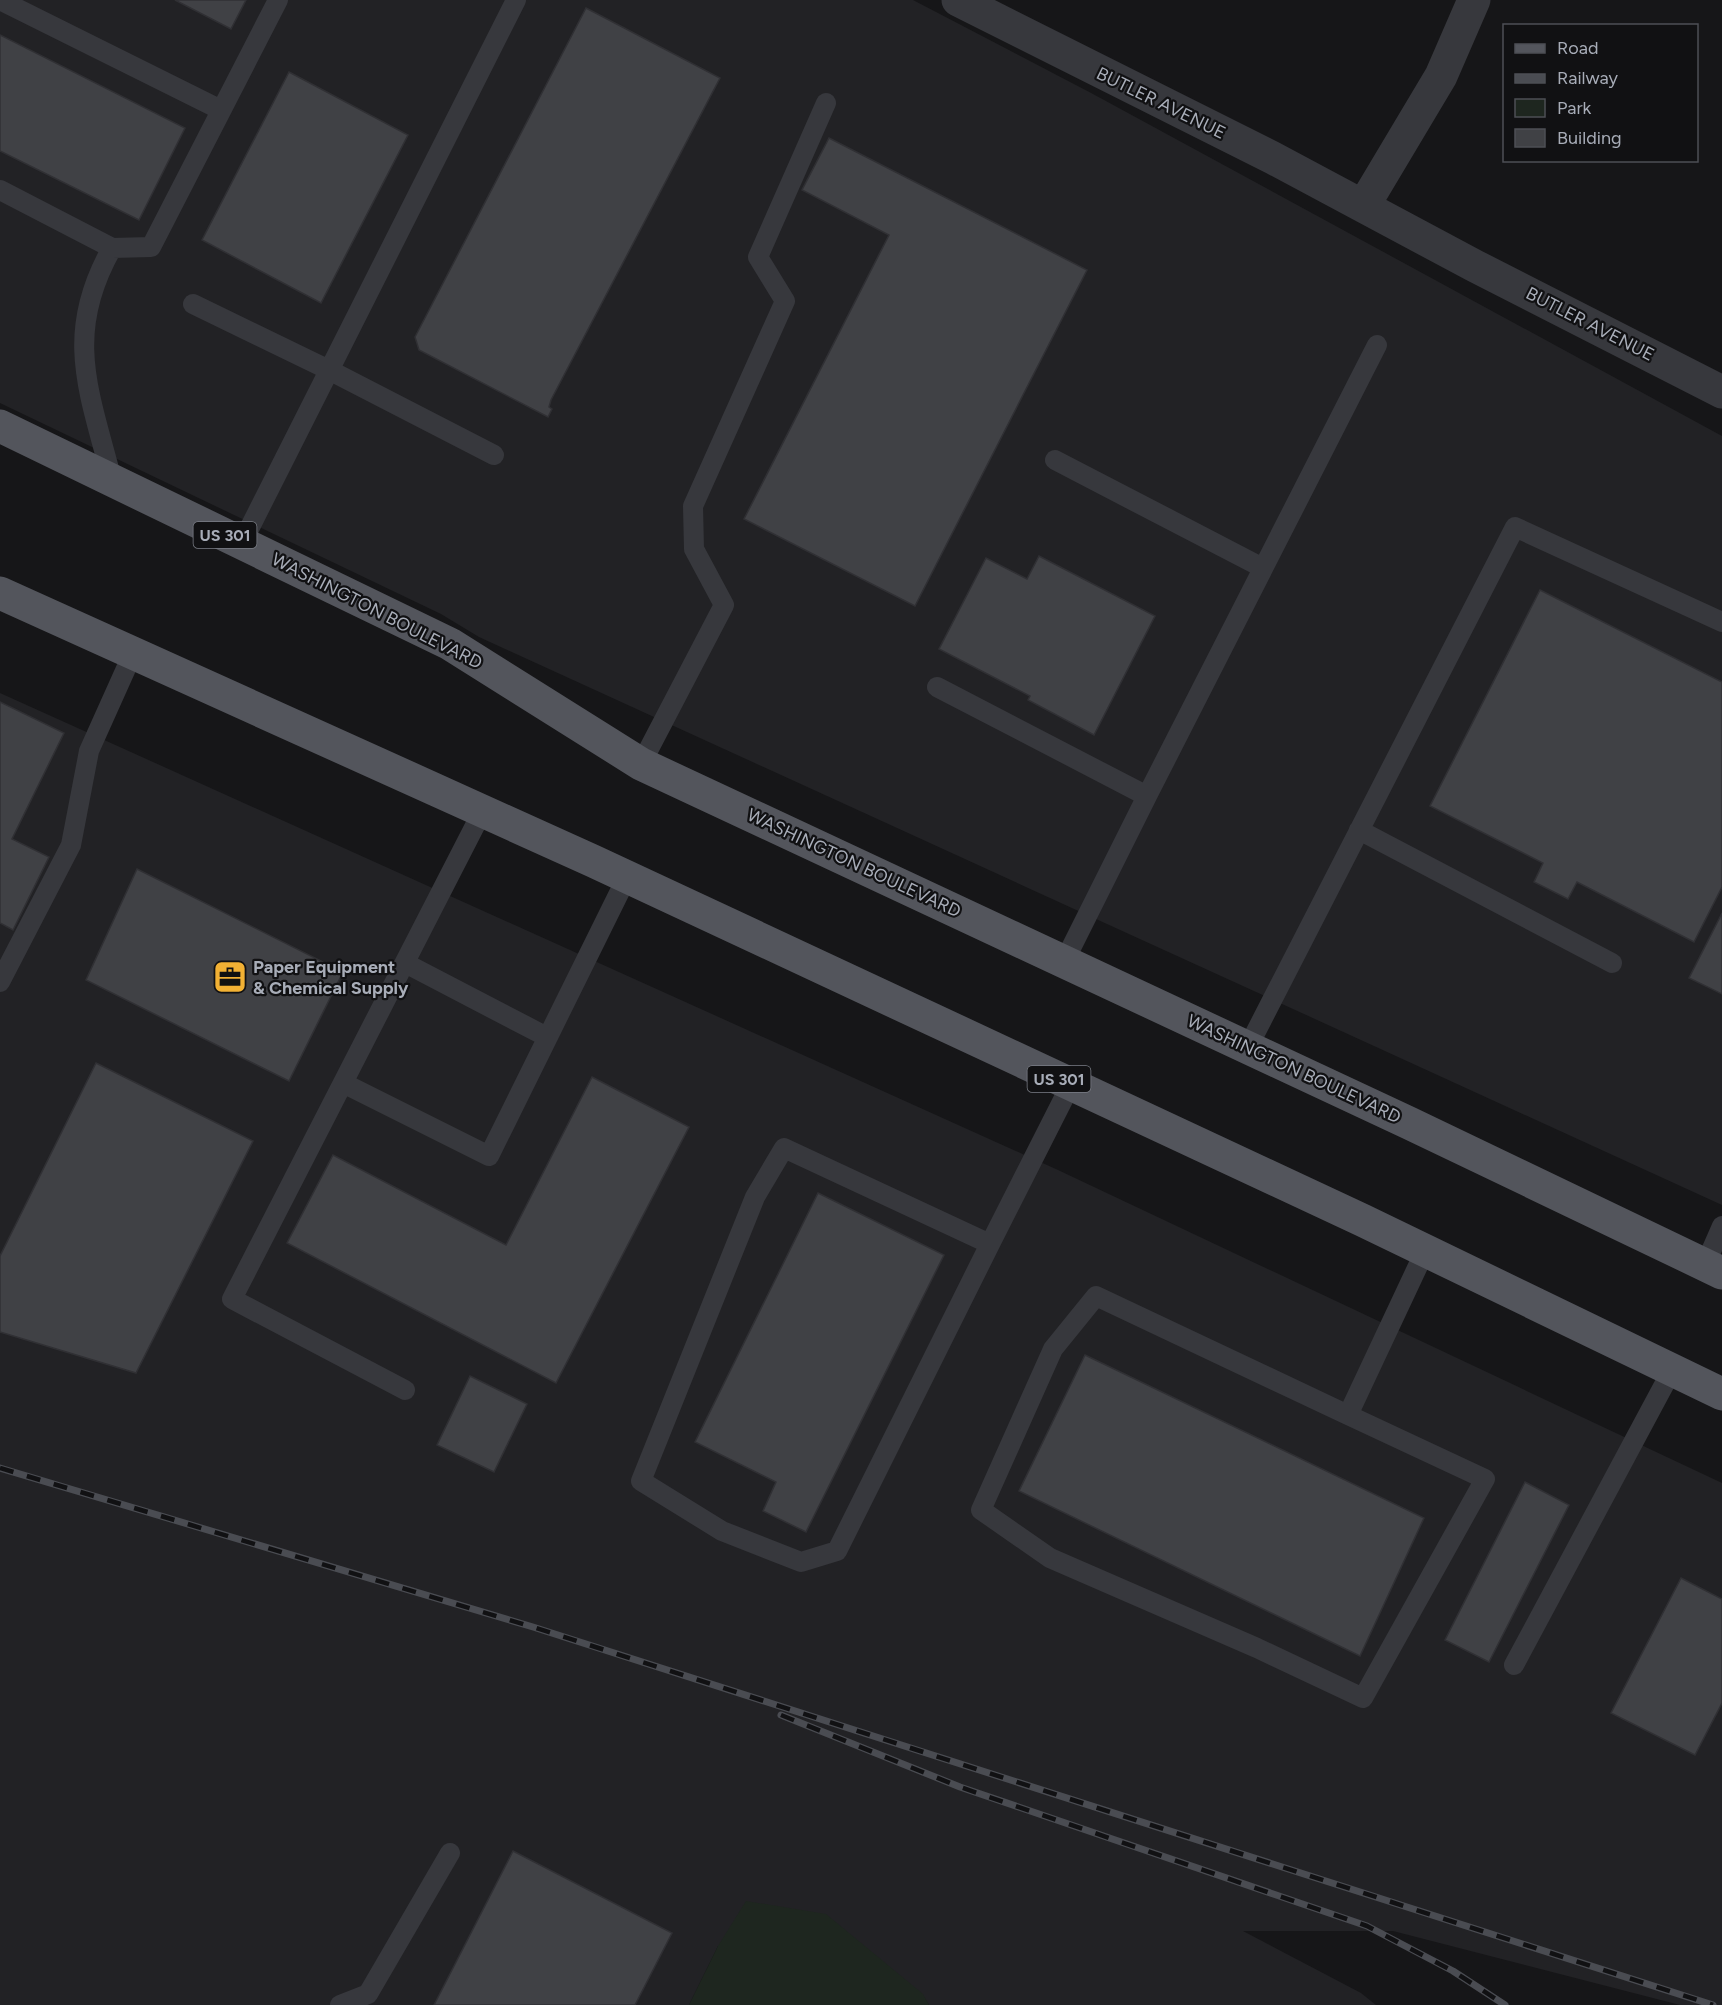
<svg xmlns="http://www.w3.org/2000/svg" width="1722" height="2005" viewBox="0 0 1722 2005" font-family="Figtree,sans-serif">
  <rect width="100%" height="100%" fill="#161618"/>
  <!-- built -->
  <path fill="#222225" d="M0,0H913L1093,94L1722,436V1205L479,637L441,614L0,403Z
    M0,693L1058,1170L1722,1483V2005H1680L1393,1931H1243L1361,1993L1376,2005H929L922,1994L718,1946L689,2005H0Z"/>
  <!-- green -->
  <path fill="#1e261f" d="M746,1901L826,1914L923,1994L929,2005H689L718,1946Z"/>
  <!-- building -->
  <path fill="#404145" stroke="#303034" stroke-width="1.5" d="M175,0H246L231,29Z
    M586,8L720,78L551,400L549,407L552,409L548,417L419,350L415,337Z
    M0,35L185,128L139,220L0,151Z
    M289,72L408,135L321,303L202,240Z
    M829,138L1087,270L915,606L744,519L889,235L802,190Z
    M1039,556L1155,616L1094,735L1028,700L1030,696L939,649L986,558L1027,579Z
    M1540,590L1722,682V887L1694,942L1577,882L1568,899L1534,882L1543,863L1430,806Z
    M0,702L64,733L12,839L49,857L13,930L0,923Z
    M137,869L343,972L289,1081L86,980Z
    M1722,913V994L1689,978Z
    M96,1063L253,1141L136,1373L0,1332V1256Z
    M592,1077L689,1127L556,1383L287,1243L333,1155L506,1245Z
    M818,1193L944,1255L806,1532L763,1511L776,1482L695,1442Z
    M1085,1355L1424,1518L1360,1656L1019,1491Z
    M470,1376L527,1404L494,1472L437,1445Z
    M1525,1482L1569,1505L1489,1662L1445,1640Z
    M1681,1578L1722,1599V1703L1695,1755L1611,1713Z
    M513,1851L672,1933L635,2005H434Z"/>
  <g fill="none" stroke-linecap="round" stroke-linejoin="round">
    <!-- service -->
    <path stroke="#37383d" stroke-width="20" d="M0,0L221,110
      M0,190L112,248C63,334 89,391 112,480
      M112,248L151,247L278,0
      M193,304L329,370L494,455
      M1055,460L1263,568
      M242,543L516,0
      M937,687L1147,796L1064,962
      M641,764L724,605L694,549L693,506L785,301L758,257L826,103
      M1147,796L1377,345
      M1359,830L1612,963
      M405,963L547,1037
      M0,982L71,845L89,751L133,653
      M1248,1047L1515,527L1722,622
      M343,1083L489,1156L627,877
      M990,1244L837,1551L801,1562L722,1531L641,1481L755,1197L784,1148L990,1244L1071,1084
      M1705,1265L1722,1226
      M405,1390L232,1299L482,812
      M1348,1415L1485,1479L1363,1698L1257,1648L1050,1558L981,1510L1053,1349L1096,1296L1348,1415L1425,1251
      M1514,1665L1672,1370
      M340,2005L368,1994L450,1853"/>
    <!-- minor -->
    <path stroke="#37383d" stroke-width="33" d="M958,0L1273,158L1475,266L1722,392
      M1364,205L1441,76L1474,0"/>
    <!-- primary -->
    <path stroke="#53555c" stroke-width="33" d="M0,426L450,644L641,764L1409,1123L1722,1273
      M0,593L593,861L1362,1220L1722,1394"/>
    <!-- rail casing -->
    <g stroke="#4a4c52" stroke-width="7">
      <path id="rail" d="M0,1468L533,1627L1713,2005
        M781,1715L960,1787L1367,1926L1453,1971L1505,2005"/>
    </g>
    <!-- rail -->
    <use href="#rail" stroke="#111113" stroke-width="4.5" stroke-dasharray="14" stroke-linecap="butt"/>
  </g>
  <!-- icons -->
  <defs>
    <g id="office-square" transform="scale(1.725)"><rect x="-9" y="-9" width="18" height="18" rx="4" fill="#f2b134" stroke="#111113"/><path d="M-6-3h4V-5.5h4V-3h4V5H-6ZM-1-4.5V-3h2v-1.5ZM-6 0V1H6V0Z" fill="#111"/></g>
  </defs>
  <g fill-rule="evenodd">
    <use href="#office-square" x="230" y="977"/>
  </g>
  <g text-anchor="middle" dominant-baseline="central" stroke-width="4.5" stroke-linejoin="round" paint-order="stroke">
    <!-- shield labels -->
    <g fill="#111113" stroke="#7b7e86" stroke-width="1.5">
      <rect x="193.5" y="522" width="63" height="26" rx="4.5"/>
      <rect x="1027.5" y="1066" width="63" height="26" rx="4.5"/>
    </g>
    <g font-size="16" font-weight="bold" fill="#a8adb8">
      <text x="225" y="535">US 301</text>
      <text x="1059" y="1079">US 301</text>
    </g>
    <!-- street labels -->
    <g font-size="18" fill="#a8adb8" stroke="#111113">
      <text transform="translate(1161 103) rotate(26)">BUTLER AVENUE</text>
      <text transform="translate(1590 324) rotate(27)">BUTLER AVENUE</text>
      <text transform="translate(377 611) rotate(27)">WASHINGTON BOULEVARD</text>
      <text transform="translate(854 863) rotate(25)">WASHINGTON BOULEVARD</text>
      <text transform="translate(1294 1069) rotate(25)">WASHINGTON BOULEVARD</text>
    </g>
    <!-- poi labels -->
    <g font-size="18" font-weight="bold" fill="#a8adb8" stroke="#111113" text-anchor="start">
      <text x="253" y="967">Paper Equipment<tspan x="253" dy="21">&amp; Chemical Supply</tspan></text>
    </g>
  </g>
  <!-- legend -->
  <rect x="1503" y="24" width="195" height="138" fill="#111113" stroke="#4d4f55" stroke-width="1.5"/>
  <rect x="1515" y="44" width="30" height="9" fill="#53555c" stroke="#4d4f55" stroke-width="1.5"/>
  <text x="1557" y="54" font-size="18" fill="#a8adb8">Road</text>
  <rect x="1515" y="74" width="30" height="9" fill="#4a4c52" stroke="#4d4f55" stroke-width="1.5"/>
  <text x="1557" y="84" font-size="18" fill="#a8adb8">Railway</text>
  <rect x="1515" y="99" width="30" height="18" fill="#1e261f" stroke="#4d4f55" stroke-width="1.5"/>
  <text x="1557" y="114" font-size="18" fill="#a8adb8">Park</text>
  <rect x="1515" y="129" width="30" height="18" fill="#404145" stroke="#4d4f55" stroke-width="1.5"/>
  <text x="1557" y="144" font-size="18" fill="#a8adb8">Building</text>
</svg>
